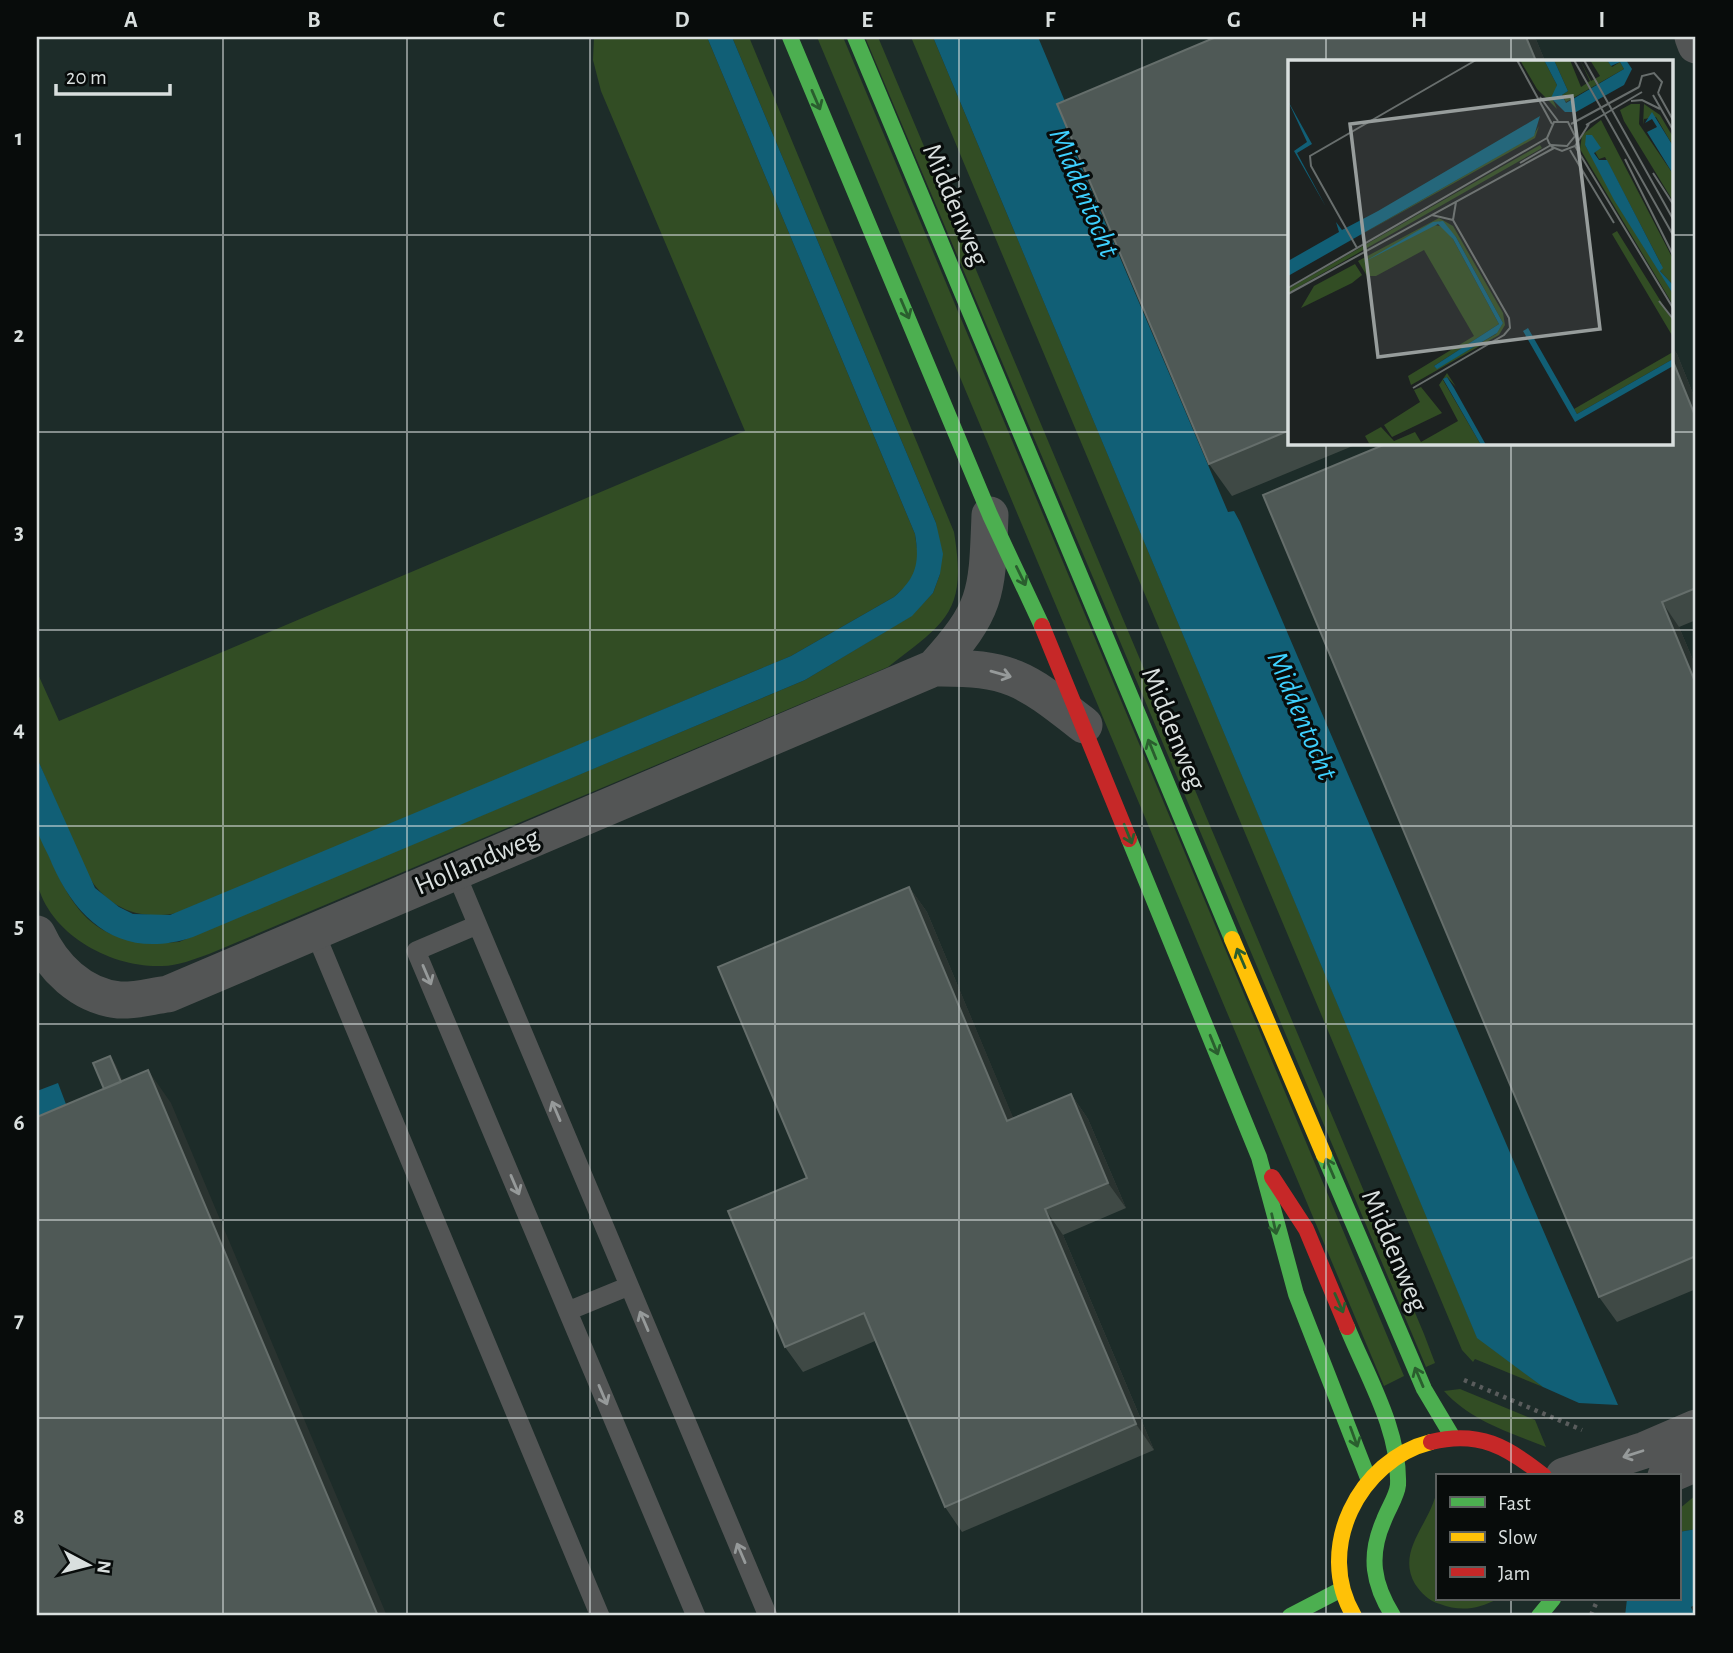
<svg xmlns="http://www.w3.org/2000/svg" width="1733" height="1653" viewBox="0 0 1733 1653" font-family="'Alegreya Sans',sans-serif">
  <rect width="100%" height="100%" fill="#1d2221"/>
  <!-- built -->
  <path fill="#1d2c29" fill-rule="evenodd" d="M37,37H1696V1616H37ZM1290,61H1672V443H1290ZM1437,1476H1679V1599H1437Z"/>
  <!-- green -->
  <path fill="#324d24" d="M594,37H707L915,534L918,556L916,571L906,586L894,597L791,656L181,912C141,922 108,909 87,874L37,758V672L59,721L745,431L601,91L593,60Z
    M732,37H749L954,532C967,611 948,621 888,667L209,954C194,959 178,966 162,966C112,968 49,935 37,882C33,866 37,845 37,828C70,904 85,949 179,942L805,680L911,616L933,593L940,574L936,523Z
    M817,37H843L1404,1376L1384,1386Z
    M865,37H878L1424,1334L1435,1363L1426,1367Z
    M911,37H933L1477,1337L1543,1387L1475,1359L1473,1362L1462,1350Z
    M1460,1389L1535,1420L1546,1447C1509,1432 1471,1421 1444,1391Z
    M1437,1488V1599H1497C1479,1609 1460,1612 1440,1604C1429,1601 1421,1593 1415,1584C1395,1549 1433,1522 1437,1488Z
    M1696,1495V1529L1679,1532V1509Z"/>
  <!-- water -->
  <path fill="#115f76" d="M707,37H732L936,523L943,554L940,574L933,593L912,616L805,680L193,937C124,960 79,925 52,864C48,853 40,841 37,829C32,808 37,780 37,758L95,888L119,907L133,914L170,915L791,656L894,597C916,578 920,563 915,534Z
    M933,37H1038L1074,123L1065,128L1228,512L1234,511L1240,522L1618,1405L1579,1403L1543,1387L1477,1338Z
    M58,1083L72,1120L37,1135V1091Z
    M1696,1529V1604L1691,1607L1695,1616H1625L1627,1599H1679V1532Z"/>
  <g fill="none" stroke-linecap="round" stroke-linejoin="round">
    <!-- path -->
    <path stroke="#595c5c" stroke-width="4.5" stroke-dasharray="3.5 5" stroke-linecap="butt" d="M1464,1380L1582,1430
      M1591,1615L1598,1599"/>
    <!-- lane -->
    <path stroke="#535555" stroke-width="19" d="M455,871L768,1616
      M477,925L416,951L696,1616
      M314,930L600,1616
      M568,1311L629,1286"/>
    <!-- street -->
    <path stroke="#535555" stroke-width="37" d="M1693,37L1696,45
      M934,668C988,609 987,593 990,515
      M37,934C52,967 81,996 119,1000C135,1001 152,996 168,994L934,668C1011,667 1025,679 1084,725
      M1564,1476L1645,1450L1696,1428
      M1666,1476L1696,1463"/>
    <!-- fast -->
    <path stroke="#4caf50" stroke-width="16" d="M790,37L990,515L1042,626
      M855,37L1232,939
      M1129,839L1259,1157L1296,1294L1368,1478
      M1324,1155L1424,1389L1452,1436
      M1347,1327C1367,1376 1400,1430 1398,1485C1397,1496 1388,1509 1384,1520C1368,1556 1373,1584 1393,1616
      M1290,1616L1342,1589
      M1539,1616L1553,1599"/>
    <!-- slow -->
    <path stroke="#ffc107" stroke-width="16" d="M1232,939L1324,1155
      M1354,1616C1314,1549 1359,1460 1431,1442"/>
    <!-- jam -->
    <path stroke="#c62828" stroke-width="16" d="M1042,626L1129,839
      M1272,1177L1306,1229L1347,1327
      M1431,1442C1479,1430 1508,1447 1544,1476"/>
  </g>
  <!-- wall -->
  <path fill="#3f4945" d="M1216,37H1535L1545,61H1290V443H1360L1232,496L1209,464Z
    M1672,347L1677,354L1696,401V620L1679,627L1696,667V1289L1617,1322L1599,1297L1672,443Z
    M909,887L927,912L1013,1118L1071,1094L1088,1119L1126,1208L1063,1235L1154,1450L962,1532L945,1507L875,1341L803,1372L785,1347L807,1178Z"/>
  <!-- shaded-wall -->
  <path fill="#2a3330" d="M1526,37H1535L1545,61H1536Z
    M1672,347L1677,354L1696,401V418L1672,359Z
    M1662,602L1679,627L1696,667V684Z
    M909,887L927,912L1025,1146L1007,1121Z
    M110,1056L116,1065L132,1102L126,1094Z
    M148,1070L171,1103L387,1616H378Z
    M1071,1094L1088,1119L1126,1208L1108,1183Z
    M1045,1209L1063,1235L1154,1450L1136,1424Z"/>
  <!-- building -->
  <path fill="#4f5956" stroke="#656e6b" stroke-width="2" d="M1216,37H1526L1536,61H1290V430L1209,464L1057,104Z
    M1672,359L1696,418V588L1662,602L1696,684V1256L1599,1297L1263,495L1388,443H1672Z
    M909,887L1007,1121L1071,1094L1108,1183L1045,1209L1136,1424L945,1507L864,1313L785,1347L728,1211L807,1178L718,967Z
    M110,1056L121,1082L104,1089L93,1063Z
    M148,1070L378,1616H37V1117Z"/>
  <!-- one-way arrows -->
  <defs><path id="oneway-shaft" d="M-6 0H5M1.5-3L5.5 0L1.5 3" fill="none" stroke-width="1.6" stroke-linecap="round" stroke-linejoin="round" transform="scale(1.75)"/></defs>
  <g stroke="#2a5e2e">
    <use href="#oneway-shaft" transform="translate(816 100) rotate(67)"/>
    <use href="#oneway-shaft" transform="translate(905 309) rotate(67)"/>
    <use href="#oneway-shaft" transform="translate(1021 576) rotate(64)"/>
    <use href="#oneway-shaft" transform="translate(1152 749) rotate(-112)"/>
    <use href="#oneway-shaft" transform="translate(1128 834) rotate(68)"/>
    <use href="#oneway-shaft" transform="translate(1241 958) rotate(-113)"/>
    <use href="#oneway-shaft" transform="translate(1214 1045) rotate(68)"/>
    <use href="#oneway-shaft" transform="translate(1330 1168) rotate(-113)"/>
    <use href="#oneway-shaft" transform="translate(1274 1224) rotate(77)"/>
    <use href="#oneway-shaft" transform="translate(1339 1303) rotate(66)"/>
    <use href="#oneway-shaft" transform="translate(1419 1377) rotate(-113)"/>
    <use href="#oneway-shaft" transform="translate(1354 1437) rotate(70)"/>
  </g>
  <g stroke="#969a9a">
    <use href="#oneway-shaft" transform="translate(1001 674) rotate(16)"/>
    <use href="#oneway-shaft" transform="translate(427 975) rotate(67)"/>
    <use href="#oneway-shaft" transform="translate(556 1111) rotate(-113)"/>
    <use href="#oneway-shaft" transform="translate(515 1185) rotate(67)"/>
    <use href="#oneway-shaft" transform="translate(644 1321) rotate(-113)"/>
    <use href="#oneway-shaft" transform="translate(603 1395) rotate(67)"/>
    <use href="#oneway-shaft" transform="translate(1633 1454) rotate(162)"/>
    <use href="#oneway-shaft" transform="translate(741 1553) rotate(-113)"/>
  </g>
  <!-- grid -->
  <path fill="none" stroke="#d9dfde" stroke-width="2" stroke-opacity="0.55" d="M223,37V1616M407,37V1616M590,37V1616M775,37V1616M959,37V1616M1142,37V1616M1326,37V61M1511,37V61M37,235H1290M1672,235H1696M37,432H1290M1672,432H1696M1326,443V1616M1511,443V1476M37,630H1696M37,826H1696M37,1024H1696M37,1220H1696M37,1418H1696M1511,1599V1616"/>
  <g text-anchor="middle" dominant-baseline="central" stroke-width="6" stroke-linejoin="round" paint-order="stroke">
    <!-- street labels -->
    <g font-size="28" fill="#d9dfde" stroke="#080c0b">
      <text transform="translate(955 205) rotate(67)">Middenweg</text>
      <text transform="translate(1173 729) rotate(68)">Middenweg</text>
      <text transform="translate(477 862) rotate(-23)">Hollandweg</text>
      <text transform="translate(1394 1251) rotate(67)">Middenweg</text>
    </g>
    <!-- water labels -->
    <g font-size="30" font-style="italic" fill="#3ed0fe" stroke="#080c0b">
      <text transform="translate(1084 193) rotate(67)">Middentocht</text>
      <text transform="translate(1302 716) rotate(67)">Middentocht</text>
    </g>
  </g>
  <!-- overview -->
  <g transform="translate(1288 60)">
    <rect width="385" height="385" fill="#1d2221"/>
    <path d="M232,0H256L269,25L265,40L269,49L249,29ZM266,0H282L293,27L302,21L292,0L303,21L312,16L302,0H319L324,7L332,2L336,9L278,42L274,35L280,31ZM343,44H352L351,64L385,114V141L336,61L332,50ZM356,44L372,55L385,77V86L368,57L356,59L355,65ZM313,60L385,199V225L372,211L373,204L317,97L311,99L307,92L312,88L297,85L385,234V245L292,89L294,75ZM251,66L247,78L71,176L245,76ZM252,85L254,88L0,233V229ZM151,158L165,166L215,253L217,265L211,275L123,325L120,316L186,276L136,190L88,216H79L70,201ZM152,161L168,177L215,263L208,274L149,308L146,306L211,264L165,179L156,167L147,165ZM329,171L385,261V277L324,174ZM67,204L74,215L64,223L13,248L26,226ZM385,292V299L289,354L286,349ZM159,313L168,327L159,317L155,320L193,385H82L77,376L93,367L106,381L127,372L133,382L170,361L151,325ZM133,327L154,353L104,377L96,365L132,342L126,330Z" fill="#324d24" fill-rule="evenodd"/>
    <path d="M256,0H266L280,31L274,35L278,43L336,9L332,2L323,6L319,0H338L344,9L336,25L288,52H277L263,38L269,25ZM0,41L24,84L9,93L38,147L6,91L19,82ZM364,52L385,86V114L359,72L369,67L364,59L357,63ZM252,56L246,76L0,216V201L51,172L48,162L54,170L90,151ZM298,75H304L313,88L306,93L311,100H319L375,208L372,211L385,225V234L326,140L297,85ZM155,161L168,177L215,263L209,273L149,309L146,306L211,264L165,179L150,164L74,203L145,162ZM240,268L289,354L385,299V306L287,362L235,271ZM159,317L166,328L198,385H193L155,319Z" fill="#115f76"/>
    <path fill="none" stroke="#686e6d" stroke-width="2" d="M229,0L264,64M286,0L385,175M296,0L385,159M351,27L354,16L366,13L374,22L370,33M370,33L385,60M365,35L385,70M252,37L270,61M343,41L354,40L372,49M283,64L351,27M298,65L354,32M263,85L279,86L287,76L280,62H266L259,78L261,83L264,87L274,91L287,86L301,64M287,86L385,248M282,90L326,163M337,99L385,195M232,103L263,85M365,113L385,144M144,155L165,160M69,188L23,106L22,96L188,0M0,228L259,78M0,234L266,88M371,241L385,259M125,328L216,275L222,268L221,258L165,160L168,142"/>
    <path fill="#979d9c" fill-opacity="0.15" stroke="#979d9c" stroke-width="3.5" d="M284,36L312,269L90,297L62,64Z"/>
    <rect width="385" height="385" fill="none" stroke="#d9dfde" stroke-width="3.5"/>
  </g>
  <!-- border -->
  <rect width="1733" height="1653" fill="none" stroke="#080c0b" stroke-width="77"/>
  <!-- legend -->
  <rect x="1436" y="1474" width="245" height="126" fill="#080c0b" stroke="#5c605f" stroke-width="2"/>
  <rect x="1450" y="1497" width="35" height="10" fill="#4caf50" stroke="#5c605f" stroke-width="2"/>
  <text x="1498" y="1510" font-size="21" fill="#d9dfde">Fast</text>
  <rect x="1450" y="1532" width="35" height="10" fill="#ffc107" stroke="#5c605f" stroke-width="2"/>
  <text x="1498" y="1544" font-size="21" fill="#d9dfde">Slow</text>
  <rect x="1450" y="1567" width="35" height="10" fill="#c62828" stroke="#5c605f" stroke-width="2"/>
  <text x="1498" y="1580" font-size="21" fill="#d9dfde">Jam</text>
  <!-- north arrow -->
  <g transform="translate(88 1565) rotate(97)" stroke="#080c0b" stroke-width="5" paint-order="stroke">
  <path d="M0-5L12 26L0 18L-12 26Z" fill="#d9dfde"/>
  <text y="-10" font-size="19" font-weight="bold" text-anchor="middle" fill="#d9dfde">N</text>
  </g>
  <!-- scale -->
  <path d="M56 84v10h114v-10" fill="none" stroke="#d9dfde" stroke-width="3.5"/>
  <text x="66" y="84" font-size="21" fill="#d9dfde" stroke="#080c0b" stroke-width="5" paint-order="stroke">20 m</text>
  <rect x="38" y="38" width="1656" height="1576" fill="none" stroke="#d9dfde" stroke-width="2.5"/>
  <g font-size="23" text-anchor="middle" font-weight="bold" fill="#d9dfde">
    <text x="131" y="27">A</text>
    <text x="314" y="27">B</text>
    <text x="499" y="27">C</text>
    <text x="682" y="27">D</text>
    <text x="867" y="27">E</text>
    <text x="1050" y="27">F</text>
    <text x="1234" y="27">G</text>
    <text x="1419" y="27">H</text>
    <text x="1602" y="27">I</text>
    <text x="19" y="145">1</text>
    <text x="19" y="342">2</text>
    <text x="19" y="539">3</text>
    <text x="19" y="736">4</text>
    <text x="19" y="933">5</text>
    <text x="19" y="1130">6</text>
    <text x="19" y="1327">7</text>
    <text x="19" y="1524">8</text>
  </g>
</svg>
